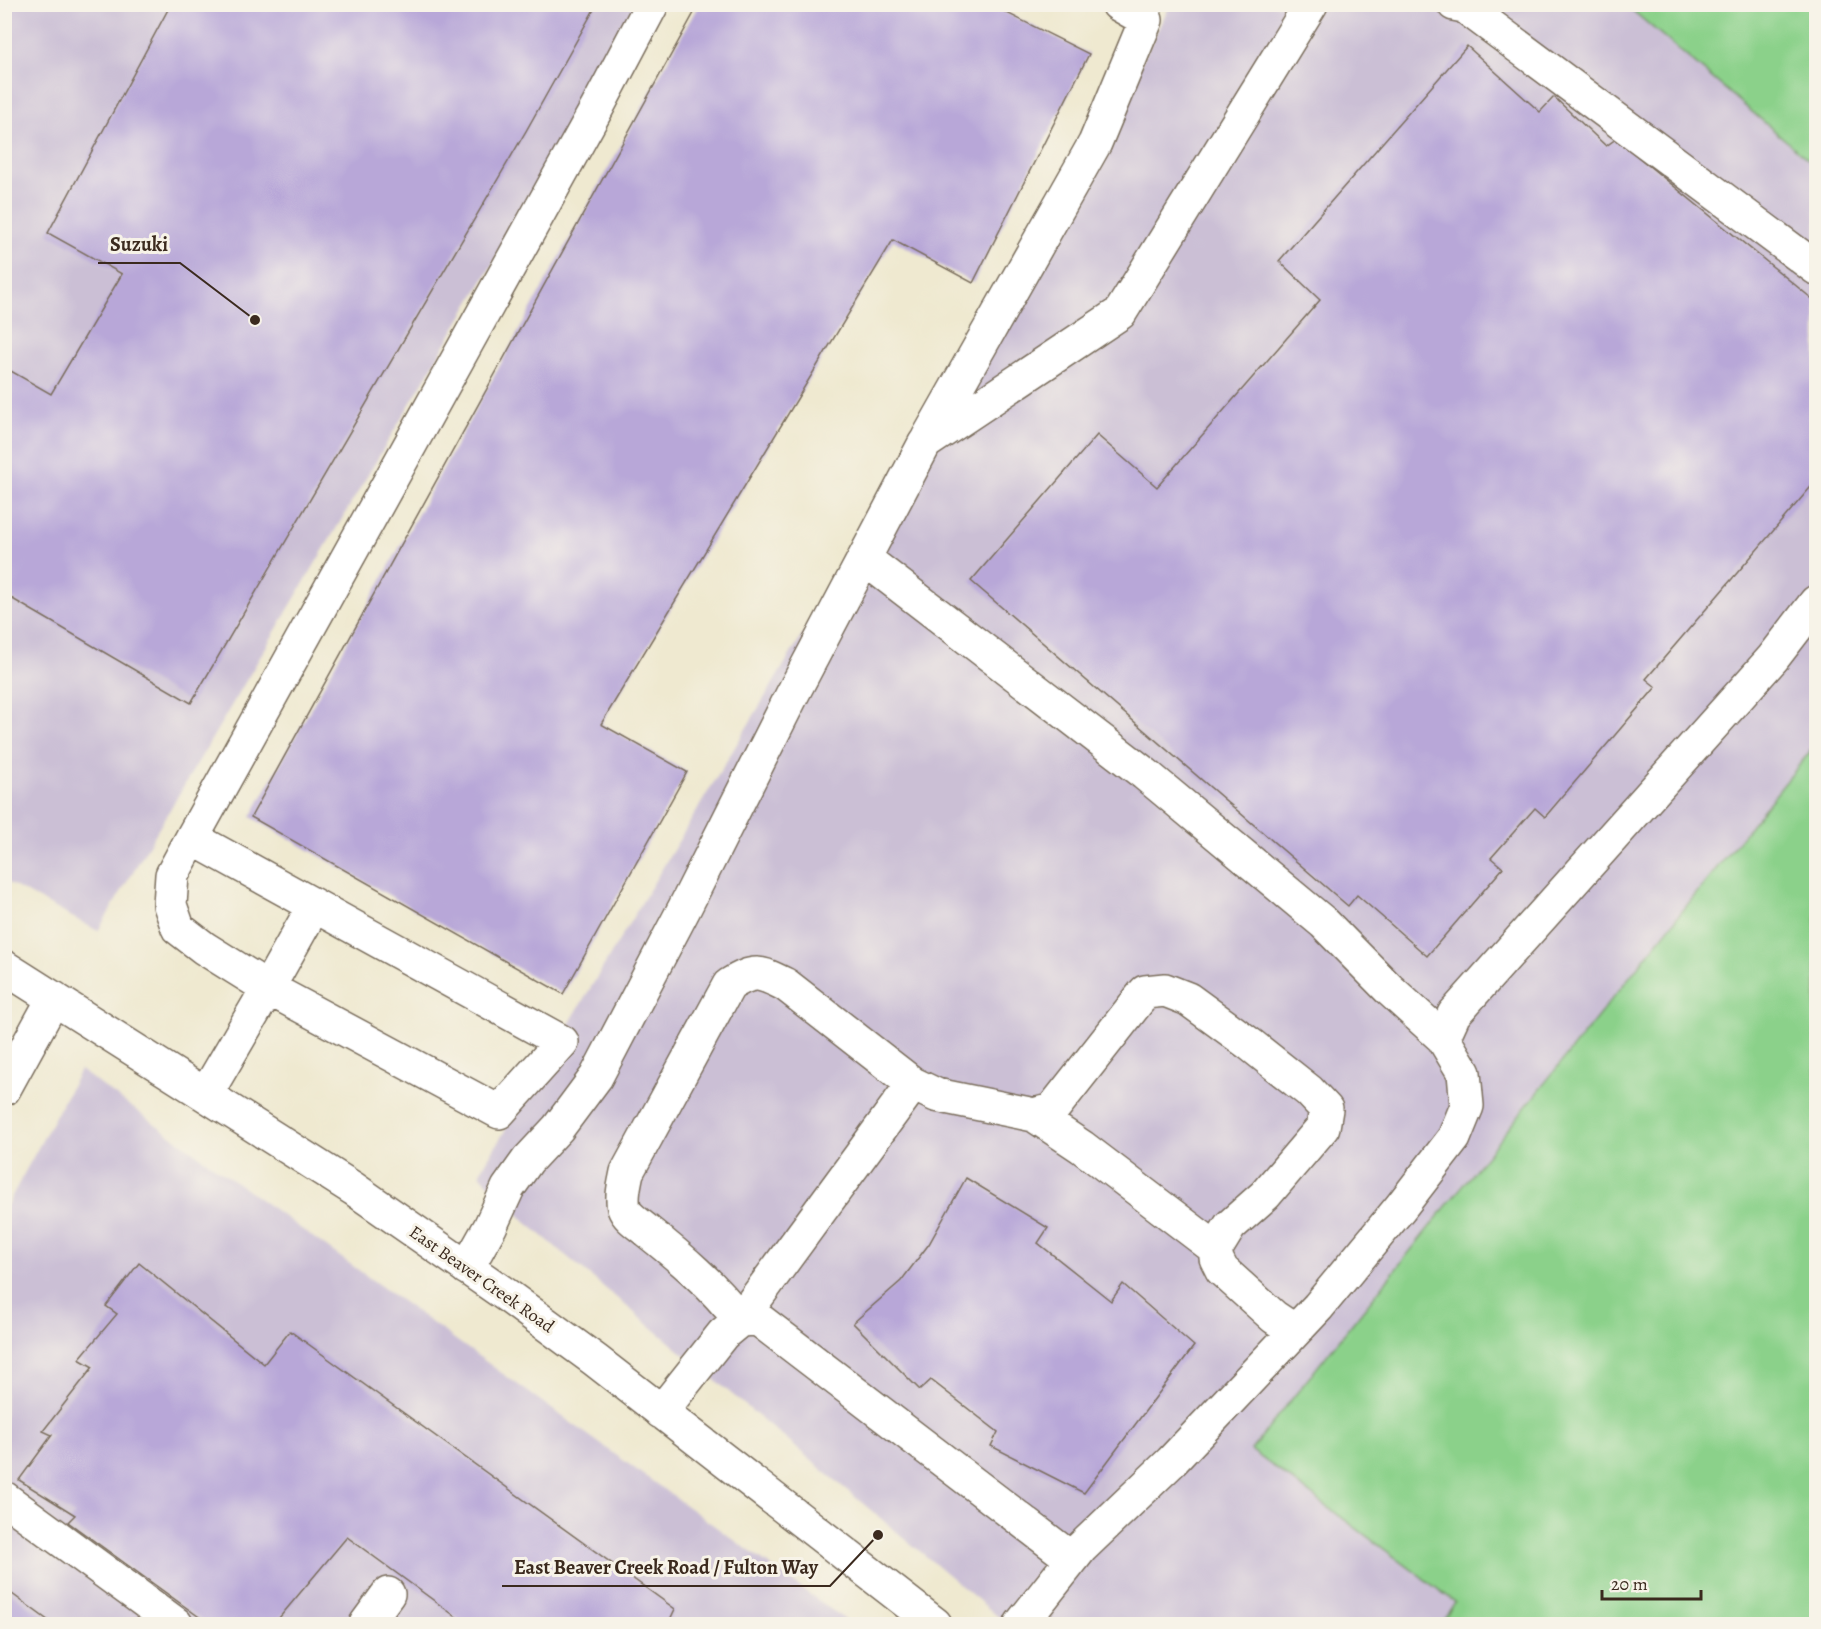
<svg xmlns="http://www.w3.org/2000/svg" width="1821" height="1629" viewBox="0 0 1821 1629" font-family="Alegreya,serif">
  <rect width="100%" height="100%" fill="#f7f3e8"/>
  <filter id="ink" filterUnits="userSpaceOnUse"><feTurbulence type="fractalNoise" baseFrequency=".0167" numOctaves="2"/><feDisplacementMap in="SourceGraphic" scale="12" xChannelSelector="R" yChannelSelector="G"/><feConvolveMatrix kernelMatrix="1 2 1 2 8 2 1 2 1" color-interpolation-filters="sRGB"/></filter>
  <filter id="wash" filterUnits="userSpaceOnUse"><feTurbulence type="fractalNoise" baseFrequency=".008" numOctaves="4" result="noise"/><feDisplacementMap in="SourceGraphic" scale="24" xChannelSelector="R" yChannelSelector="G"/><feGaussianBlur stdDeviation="1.35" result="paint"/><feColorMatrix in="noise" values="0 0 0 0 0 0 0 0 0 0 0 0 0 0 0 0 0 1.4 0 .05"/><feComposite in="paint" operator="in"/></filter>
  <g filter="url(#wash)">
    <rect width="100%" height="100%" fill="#efe9d0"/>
    <!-- industrial -->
    <path fill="#cbbfd5" d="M4,5H646L98,931L5,881Z
      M1170,5H1626L1816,166V744L1252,1450L1455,1602L1441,1624H1007L527,1223L479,1174L1124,98Z
      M80,1070L851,1624H5V1209Z"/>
    <!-- green -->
    <path fill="#8bd18a" stroke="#637e54" stroke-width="1.5" d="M1626,5H1816V166Z
      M1816,744V1624H1441L1455,1602L1251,1450Z"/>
    <g id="blocks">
      <!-- building -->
      <path fill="#b8a7d8" d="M171,4H597L526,131L191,703L4,594V367L51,394L122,274L48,233Z
        M699,4H989L1089,54L973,283L893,240L601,724L687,772L563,994L251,817Z
        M1467,46L1540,112L1554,97L1606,146L1616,139L1816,302V481L1646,679L1656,687L1545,817L1535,808L1491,858L1503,868L1427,956L1357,895L1348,906L971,581L1097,435L1157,487L1320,300L1279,261Z
        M966,1178L1048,1228L1038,1243L1111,1301L1123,1284L1194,1346L1084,1493L991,1446L998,1432L931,1380L920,1390L853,1323L901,1281L929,1244Z
        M139,1263L264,1364L290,1331L675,1609L668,1624H466L347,1537L274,1624H209L68,1522L75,1515L19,1480L52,1435L43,1431L93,1367L79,1359L117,1314L106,1306Z
        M4,1588L53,1624H4Z"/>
    </g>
  </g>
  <g filter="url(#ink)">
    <use href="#blocks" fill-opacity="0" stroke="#7a6d5c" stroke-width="1.5"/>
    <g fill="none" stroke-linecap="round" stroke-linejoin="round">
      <!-- minor casing -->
      <g stroke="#7a6d5c" stroke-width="36">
        <path id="minor" d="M1454,4L1464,6L1816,268
          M928,438L1095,143L1146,20L1118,4
          M865,559L1145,774L1324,923L1389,989L1443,1038
          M192,838L597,108L652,4
          M4,967L354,1189L509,1297L595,1360L935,1624
          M913,1084L740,1320C713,1285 681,1258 647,1231C640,1225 627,1217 624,1208C621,1196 625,1183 627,1172L729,985C755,969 760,972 786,985L913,1084L936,1095L1034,1115L1052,1110L1145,992L1165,990L1188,999L1251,1045L1309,1091L1326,1109L1323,1127L1265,1195L1230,1226L1216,1249V1258L1222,1270L1274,1317L1295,1331
          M4,1089L54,998
          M206,1094L268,988L499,1112L562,1042L192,838L172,875L170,905L178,928L204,948L268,988L314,906
          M1034,1115L1082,1147L1216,1249
          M467,1268L490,1227L508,1188L528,1160L558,1128L596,1077L684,909L792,695L925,443L1120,313L1311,4
          M661,1412L723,1334L740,1320L758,1319L1072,1559
          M4,1498L176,1624
          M366,1624L388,1594
          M1021,1624L1081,1548L1171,1462L1318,1307L1400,1208L1454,1138L1467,1106L1464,1073L1443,1038L1454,1014L1773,658L1816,602"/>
      </g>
      <!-- minor -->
      <use href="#minor" stroke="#fff" stroke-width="33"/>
    </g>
  </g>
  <g text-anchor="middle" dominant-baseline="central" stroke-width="6" stroke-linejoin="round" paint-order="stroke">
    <!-- street labels -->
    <g font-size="18" fill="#3b2a1e" stroke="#f7f3e8">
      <text transform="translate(482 1279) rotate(35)">East Beaver Creek Road</text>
    </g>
  </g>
  <!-- callouts -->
  <path fill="none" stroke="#3b2a1e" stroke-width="2" d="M255 320L180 263H98M878 1535L830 1586H502"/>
  <g fill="#3b2a1e" stroke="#f7f3e8" stroke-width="2">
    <circle cx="255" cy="320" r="6"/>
    <circle cx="878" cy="1535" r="6"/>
  </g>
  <g font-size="20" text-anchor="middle" font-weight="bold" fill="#3b2a1e" stroke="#f7f3e8" stroke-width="6" stroke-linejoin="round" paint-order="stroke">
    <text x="139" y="251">Suzuki</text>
    <text x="666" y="1574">East Beaver Creek Road / Fulton Way</text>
  </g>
  <!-- margin -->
  <rect width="1821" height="1629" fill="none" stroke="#f7f3e8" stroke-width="24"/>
  <!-- scale -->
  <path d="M1602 1590v9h99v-9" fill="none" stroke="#3b2a1e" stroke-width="3"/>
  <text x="1611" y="1590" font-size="18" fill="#3b2a1e" stroke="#f7f3e8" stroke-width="4.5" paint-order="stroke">20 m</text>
</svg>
